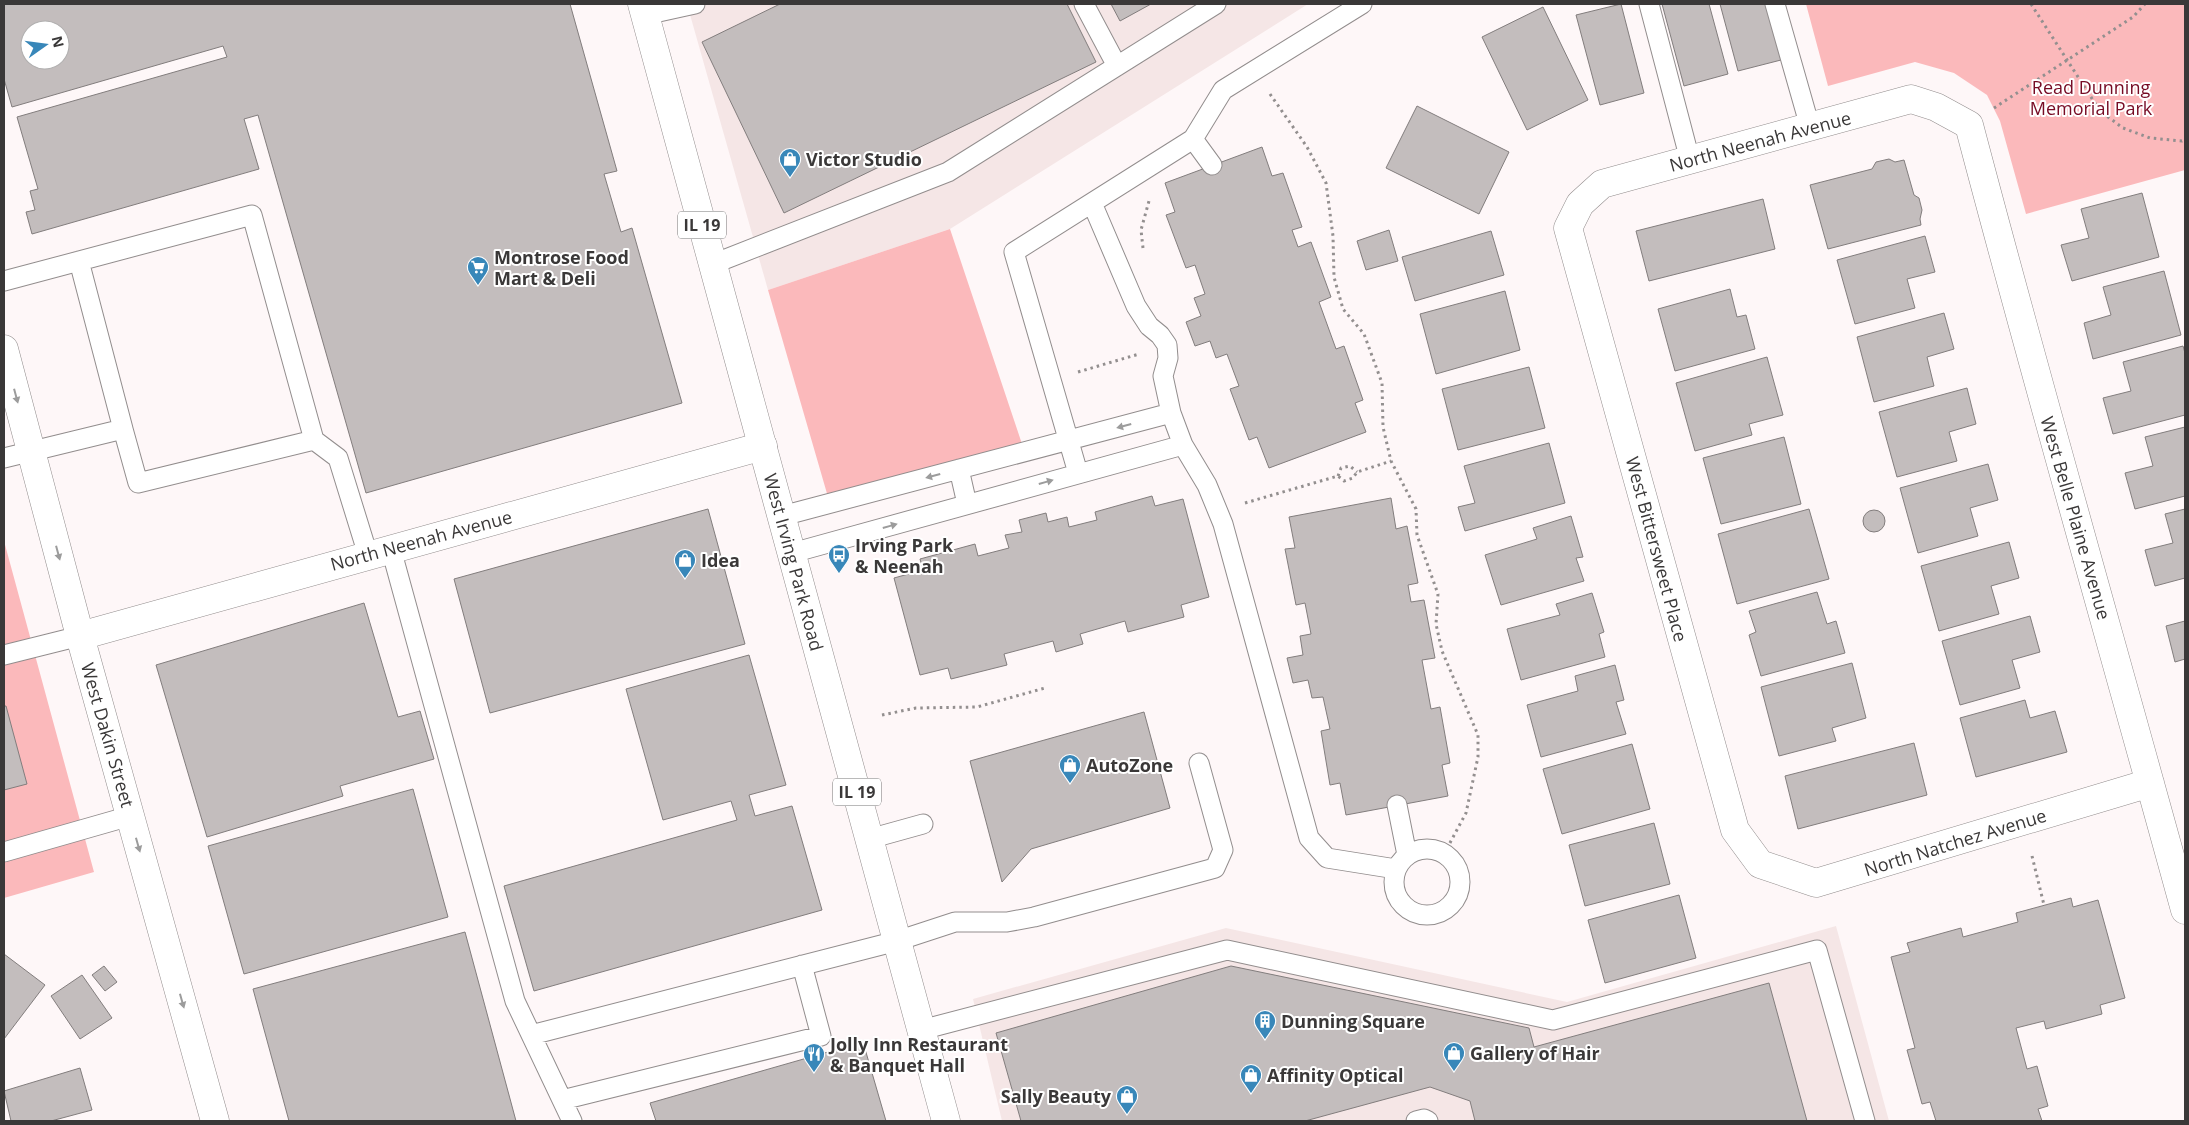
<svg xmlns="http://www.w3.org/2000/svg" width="2189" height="1125" viewBox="0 0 2189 1125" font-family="'Open Sans',sans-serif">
  <rect width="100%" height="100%" fill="#fef7f8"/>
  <!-- built -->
  <path fill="#f5e6e6" d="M687,4H1308L950,229L768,290Z
    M1836,926L1889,1121H1002L973,999L1226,928L1567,1002Z"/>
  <!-- green -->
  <path fill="#fbb9bb" d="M1806,4H2185V170L2026,214L2000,121L1987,95L1954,73L1915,62L1828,86Z
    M950,229L1022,444L828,497L768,290Z
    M4,541L94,872L4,898Z"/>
  <!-- building -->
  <path fill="#c3bdbd" stroke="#827d7d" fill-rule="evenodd" d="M4,4H570L617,171L604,174L621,232L632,228L682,403L366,493L258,115L244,119L259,169L32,234L26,212L35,210L30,191L38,189L17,117L227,57L223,46L12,107L4,79ZM30,30H60V60H30Z
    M780,4H1067L1096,62L784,213L702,42Z
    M1111,4H1151L1120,21Z
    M1621,4L1644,93L1600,105L1576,15Z
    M1662,4H1709L1728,74L1684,86Z
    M1720,4H1766L1781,60L1738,71Z
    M1543,7L1588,100L1527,130L1482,37Z
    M1417,106L1509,152L1479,214L1386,168Z
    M1262,147L1272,176L1283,173L1302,227L1292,230L1298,247L1311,242L1331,297L1319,302L1336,349L1344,346L1363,400L1355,403L1366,432L1269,468L1257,437L1249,440L1230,389L1239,386L1227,354L1216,358L1210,341L1195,346L1186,322L1201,316L1194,298L1205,294L1195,265L1186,268L1166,215L1175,212L1165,183Z
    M1889,159L1895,162L1904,160L1914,195L1919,198L1922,210L1920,219L1921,225L1828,249L1810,185L1872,169L1876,162Z
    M2142,193L2159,257L2072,281L2061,245L2089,238L2081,209Z
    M1763,199L1775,249L1649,281L1636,231Z
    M1389,230L1398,261L1366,270L1357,241Z
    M1491,231L1504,275L1415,301L1402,257Z
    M1925,236L1935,272L1907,279L1915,308L1855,324L1837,260Z
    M2164,271L2181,335L2093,359L2084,323L2111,315L2103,287Z
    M1730,289L1737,317L1746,315L1755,349L1675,371L1658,309Z
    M1505,291L1520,350L1436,374L1420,314Z
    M1944,313L1954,349L1927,357L1934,386L1874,402L1857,337Z
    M2183,346L2185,353V415L2113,434L2103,398L2131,391L2123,362Z
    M1767,357L1783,415L1749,424L1752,435L1695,451L1676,383Z
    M1529,367L1545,428L1458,450L1442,389Z
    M1967,388L1976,424L1949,432L1957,461L1897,477L1879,412Z
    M2185,427V496L2135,509L2125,473L2153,466L2145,437Z
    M1784,437L1801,504L1721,524L1703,458Z
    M1549,443L1565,503L1465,531L1458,507L1475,503L1464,466Z
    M1988,464L1998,500L1970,508L1978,536L1918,553L1900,488Z
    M1152,496L1155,506L1183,499L1209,597L1181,605L1184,617L1128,632L1125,621L1080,634L1083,644L1056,652L1053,641L1004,654L1007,665L951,679L948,668L920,675L894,578L923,570L920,559L975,544L978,556L1009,548L1005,535L1022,532L1019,520L1046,513L1048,522L1067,517L1069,527L1097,520L1095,512Z
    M1391,498L1396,529L1407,526L1418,583L1408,585L1411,602L1424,600L1435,658L1422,660L1431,709L1440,707L1450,763L1442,765L1448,796L1346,815L1340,783L1330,785L1321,731L1330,729L1323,697L1312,698L1308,680L1293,683L1287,658L1303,655L1300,636L1311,634L1305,603L1296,605L1285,549L1295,548L1289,517Z
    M708,509L745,644L490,713L454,579Z
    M1809,509L1829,579L1737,604L1718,534Z
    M2185,509V578L2155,586L2145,550L2173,543L2165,514Z
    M1863 521a11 11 0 1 1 22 0a11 11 0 1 1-22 0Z
    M1571,516L1583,557L1576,558L1584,581L1501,605L1485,555L1537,539L1533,528Z
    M2009,542L2019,578L1991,586L1999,614L1939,631L1921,566Z
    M1817,592L1827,624L1836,621L1845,653L1761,676L1749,635L1756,632L1749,611Z
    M1592,593L1604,632L1599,634L1605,657L1521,680L1507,629L1560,615L1556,604Z
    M364,603L398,717L420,711L434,759L340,786L343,796L207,837L156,665Z
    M2030,616L2040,652L2012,660L2020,688L1960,705L1942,641Z
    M2185,621V659L2175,662L2166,626Z
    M749,655L786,785L749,795L755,816L792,806L822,910L534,991L504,886L737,820L731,801L663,820L626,689Z
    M1852,663L1866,718L1832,728L1836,741L1779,756L1761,687Z
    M1615,665L1624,700L1616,702L1626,734L1541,757L1527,705L1578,691L1575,676Z
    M2025,700L2030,718L2055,711L2067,752L1976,777L1960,718Z
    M4,706H6L27,784L4,790Z
    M1144,712L1170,808L1031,849L1002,882L970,761Z
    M1914,743L1927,795L1798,829L1785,776Z
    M1632,744L1650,809L1562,834L1543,769Z
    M413,789L448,917L244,974L208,846Z
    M1654,823L1670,884L1585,906L1569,845Z
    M1679,895L1696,958L1605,983L1588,920Z
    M2071,898L2073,907L2098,900L2125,998L2100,1005L2102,1014L2046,1029L2044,1021L2016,1028L2027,1069L2037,1066L2048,1106L2038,1109L2042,1121H1936L1930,1102L1922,1104L1907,1050L1915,1048L1891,957L1910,952L1907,943L1961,928L1963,937L2018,922L2016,913Z
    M465,932L516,1121H289L253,989Z
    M4,954L45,985L4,1039Z
    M104,966L117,982L105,991L92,975Z
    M1231,966L1529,1028L1534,1047L1769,983L1807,1121H1475L1470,1101L1430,1087L1305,1121H1021L996,1033Z
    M82,975L112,1018L80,1039L51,996Z
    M863,1042L886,1121H656L650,1103Z
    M80,1068L92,1110L51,1121H11L4,1091Z"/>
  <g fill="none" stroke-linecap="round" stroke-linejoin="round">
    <!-- lane casing -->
    <g stroke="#928d8d" stroke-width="21">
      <path id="lane" d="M1084,4L1117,66
        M1649,4L1690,160
        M1775,4L1810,127
        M645,15L695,4
        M1193,139L1212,165
        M1092,203L1136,306L1149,326L1160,335L1167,345L1168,358L1163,376L1171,413L1183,445L1207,485L1223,524L1309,838L1327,858L1396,869
        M79,261L123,429
        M713,264L948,172L1216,4
        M4,281L252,215L314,440L138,483L123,429L4,458
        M314,440L338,458L368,555
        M959,469L967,504
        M1078,473L1014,252L1193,139L1223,90L1362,4
        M782,516L1171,413
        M391,549L515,1001L572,1121
        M792,553L1183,445
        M4,655L80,636
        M1397,805L1407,855
        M869,839L923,824
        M1394 882a33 33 0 1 1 66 0a33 33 0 1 1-66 0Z
        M4,852L130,816
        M921,1030L1227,950L1553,1020L1817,950L1865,1121
        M531,1035L897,941L955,922H1007L1034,917L1215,868L1223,850L1199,763
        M562,1100L821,1036L802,965
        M1416,1121L1424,1119L1428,1121"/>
    </g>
    <!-- street casing -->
    <g stroke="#928d8d" stroke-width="29">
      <path id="street" d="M4,349L80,636L215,1121
        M80,636L763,446
        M2150,783L1816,883L1760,864L1735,830L1568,228L1580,204L1602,184L1911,99L1936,107L1969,125C2038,387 2113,648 2185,910"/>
    </g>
    <!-- primary casing -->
    <g stroke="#928d8d" stroke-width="29">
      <path id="primary" d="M642,4L946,1121"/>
    </g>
    <!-- path -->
    <path stroke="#938f8f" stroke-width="3" stroke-dasharray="2.5 4" stroke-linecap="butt" d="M2031,4L2100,111L2123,128L2150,138L2182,141L2185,139
      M1270,94L1307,147L1326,183L1333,236L1334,277L1343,309L1364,334L1382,383L1383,427L1391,461L1416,509L1417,535L1438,594L1436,624L1442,651L1478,735V757L1466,813L1444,854
      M1994,108L2133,17L2145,4
      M1143,248L1141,230L1149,201
      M1078,372L1139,354
      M1338,476L1341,468L1350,466L1357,472
      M1245,503L1338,476L1344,481L1353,478L1357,472L1391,461
      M882,715L916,708L977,707L1045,688
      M2032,856L2044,905"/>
    <!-- lane -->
    <use href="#lane" stroke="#fff" stroke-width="19"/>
    <!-- street -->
    <use href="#street" stroke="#fff" stroke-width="28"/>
    <!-- primary -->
    <use href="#primary" stroke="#fff" stroke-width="28"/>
  </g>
  <!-- one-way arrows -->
  <defs><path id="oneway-solid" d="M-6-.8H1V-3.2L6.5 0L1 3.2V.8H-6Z" transform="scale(1.25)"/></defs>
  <g fill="#9c9c9c">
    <use href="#oneway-solid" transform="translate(16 396) rotate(75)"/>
    <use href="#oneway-solid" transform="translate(1124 426) rotate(165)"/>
    <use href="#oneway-solid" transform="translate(933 476) rotate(165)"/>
    <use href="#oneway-solid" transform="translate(1046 482) rotate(-16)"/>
    <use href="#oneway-solid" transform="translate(890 526) rotate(-16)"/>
    <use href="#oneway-solid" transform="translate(58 553) rotate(75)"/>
    <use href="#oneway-solid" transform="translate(138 845) rotate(74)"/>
    <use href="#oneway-solid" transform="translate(182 1001) rotate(74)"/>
  </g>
  <!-- icons -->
  <defs>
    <g id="shop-pin" transform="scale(1.125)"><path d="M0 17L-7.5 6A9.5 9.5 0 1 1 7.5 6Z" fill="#3887b9" stroke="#fff"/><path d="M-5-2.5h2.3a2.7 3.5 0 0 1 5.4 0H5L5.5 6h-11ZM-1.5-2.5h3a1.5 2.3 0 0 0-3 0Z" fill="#fff"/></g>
    <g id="supermarket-pin" transform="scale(1.125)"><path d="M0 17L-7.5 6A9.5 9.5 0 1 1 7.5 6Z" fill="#3887b9" stroke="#fff"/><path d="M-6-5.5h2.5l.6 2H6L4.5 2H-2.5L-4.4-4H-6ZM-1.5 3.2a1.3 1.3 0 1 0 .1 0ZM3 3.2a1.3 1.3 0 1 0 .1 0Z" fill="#fff"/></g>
    <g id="bus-pin" transform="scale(1.125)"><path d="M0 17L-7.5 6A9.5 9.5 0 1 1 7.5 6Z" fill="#3887b9" stroke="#fff"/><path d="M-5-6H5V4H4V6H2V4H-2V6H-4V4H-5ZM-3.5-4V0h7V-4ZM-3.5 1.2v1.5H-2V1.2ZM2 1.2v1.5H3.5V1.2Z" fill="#fff"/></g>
    <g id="building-pin" transform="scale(1.125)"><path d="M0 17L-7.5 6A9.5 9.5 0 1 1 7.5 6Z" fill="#3887b9" stroke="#fff"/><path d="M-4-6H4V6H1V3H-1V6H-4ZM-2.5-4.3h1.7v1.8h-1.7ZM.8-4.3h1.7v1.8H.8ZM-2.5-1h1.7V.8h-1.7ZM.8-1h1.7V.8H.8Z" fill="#fff"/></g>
    <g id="restaurant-pin" transform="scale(1.125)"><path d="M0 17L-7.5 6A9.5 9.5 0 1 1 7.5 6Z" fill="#3887b9" stroke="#fff"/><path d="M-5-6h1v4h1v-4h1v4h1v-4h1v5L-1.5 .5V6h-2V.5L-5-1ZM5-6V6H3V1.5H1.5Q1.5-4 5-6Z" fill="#fff"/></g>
  </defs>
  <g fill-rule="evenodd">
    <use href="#shop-pin" x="790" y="159"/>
    <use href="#supermarket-pin" x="478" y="267"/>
    <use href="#bus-pin" x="839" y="555"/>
    <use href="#shop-pin" x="685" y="560"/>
    <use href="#shop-pin" x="1070" y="765"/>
    <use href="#building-pin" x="1265" y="1021"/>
    <use href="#shop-pin" x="1454" y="1053"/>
    <use href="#restaurant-pin" x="814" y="1054"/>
    <use href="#shop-pin" x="1251" y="1075"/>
    <use href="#shop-pin" x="1127" y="1096"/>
  </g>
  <g text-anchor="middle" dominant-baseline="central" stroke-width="4" stroke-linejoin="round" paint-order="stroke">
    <!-- shield labels -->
    <g fill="#fff" stroke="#757474" stroke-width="1">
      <rect x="678" y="211.5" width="48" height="27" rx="4"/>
      <rect x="833" y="778.5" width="48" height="27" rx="4"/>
    </g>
    <g font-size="16" font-weight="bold" fill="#3a3838">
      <text x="702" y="225">IL 19</text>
      <text x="857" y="792">IL 19</text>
    </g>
    <!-- park labels -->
    <g font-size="18" fill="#760b24" stroke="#fff">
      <text x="2091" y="87">Read Dunning<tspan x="2091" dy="21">Memorial Park</tspan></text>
    </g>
    <!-- street labels -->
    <g font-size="18" fill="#3a3838" stroke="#fff">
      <text transform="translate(1760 141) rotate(-15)">North Neenah Avenue</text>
      <text transform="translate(2076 518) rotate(74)">West Belle Plaine Avenue</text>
      <text transform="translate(421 540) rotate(-15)">North Neenah Avenue</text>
      <text transform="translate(1657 549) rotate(75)">West Bittersweet Place</text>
      <text transform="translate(794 562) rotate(75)">West Irving Park Road</text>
      <text transform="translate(108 735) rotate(74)">West Dakin Street</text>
      <text transform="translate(1955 842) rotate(-17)">North Natchez Avenue</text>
    </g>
    <!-- poi labels -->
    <g font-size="18" font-weight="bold" fill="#3a3838" stroke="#fff" text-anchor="start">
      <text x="806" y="159">Victor Studio</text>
      <text x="494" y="257">Montrose Food<tspan x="494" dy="21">Mart &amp; Deli</tspan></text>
      <text x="855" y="545">Irving Park<tspan x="855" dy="21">&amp; Neenah</tspan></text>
      <text x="701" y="560">Idea</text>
      <text x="1086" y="765">AutoZone</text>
      <text x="1281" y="1021">Dunning Square</text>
      <text x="830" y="1044">Jolly Inn Restaurant<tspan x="830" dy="21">&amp; Banquet Hall</tspan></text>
      <text x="1470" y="1053">Gallery of Hair</text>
      <text x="1267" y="1075">Affinity Optical</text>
      <text x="1111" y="1096" text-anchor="end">Sally Beauty</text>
    </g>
  </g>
  <!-- border -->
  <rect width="2189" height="1125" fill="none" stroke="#3a3838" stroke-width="10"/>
  <!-- north arrow -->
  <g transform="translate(45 45) rotate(76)"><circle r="24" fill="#ffffff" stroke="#b0afaf"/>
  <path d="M0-4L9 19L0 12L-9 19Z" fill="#3887b9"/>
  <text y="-8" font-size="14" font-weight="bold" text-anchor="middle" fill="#3a3838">N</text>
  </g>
</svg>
